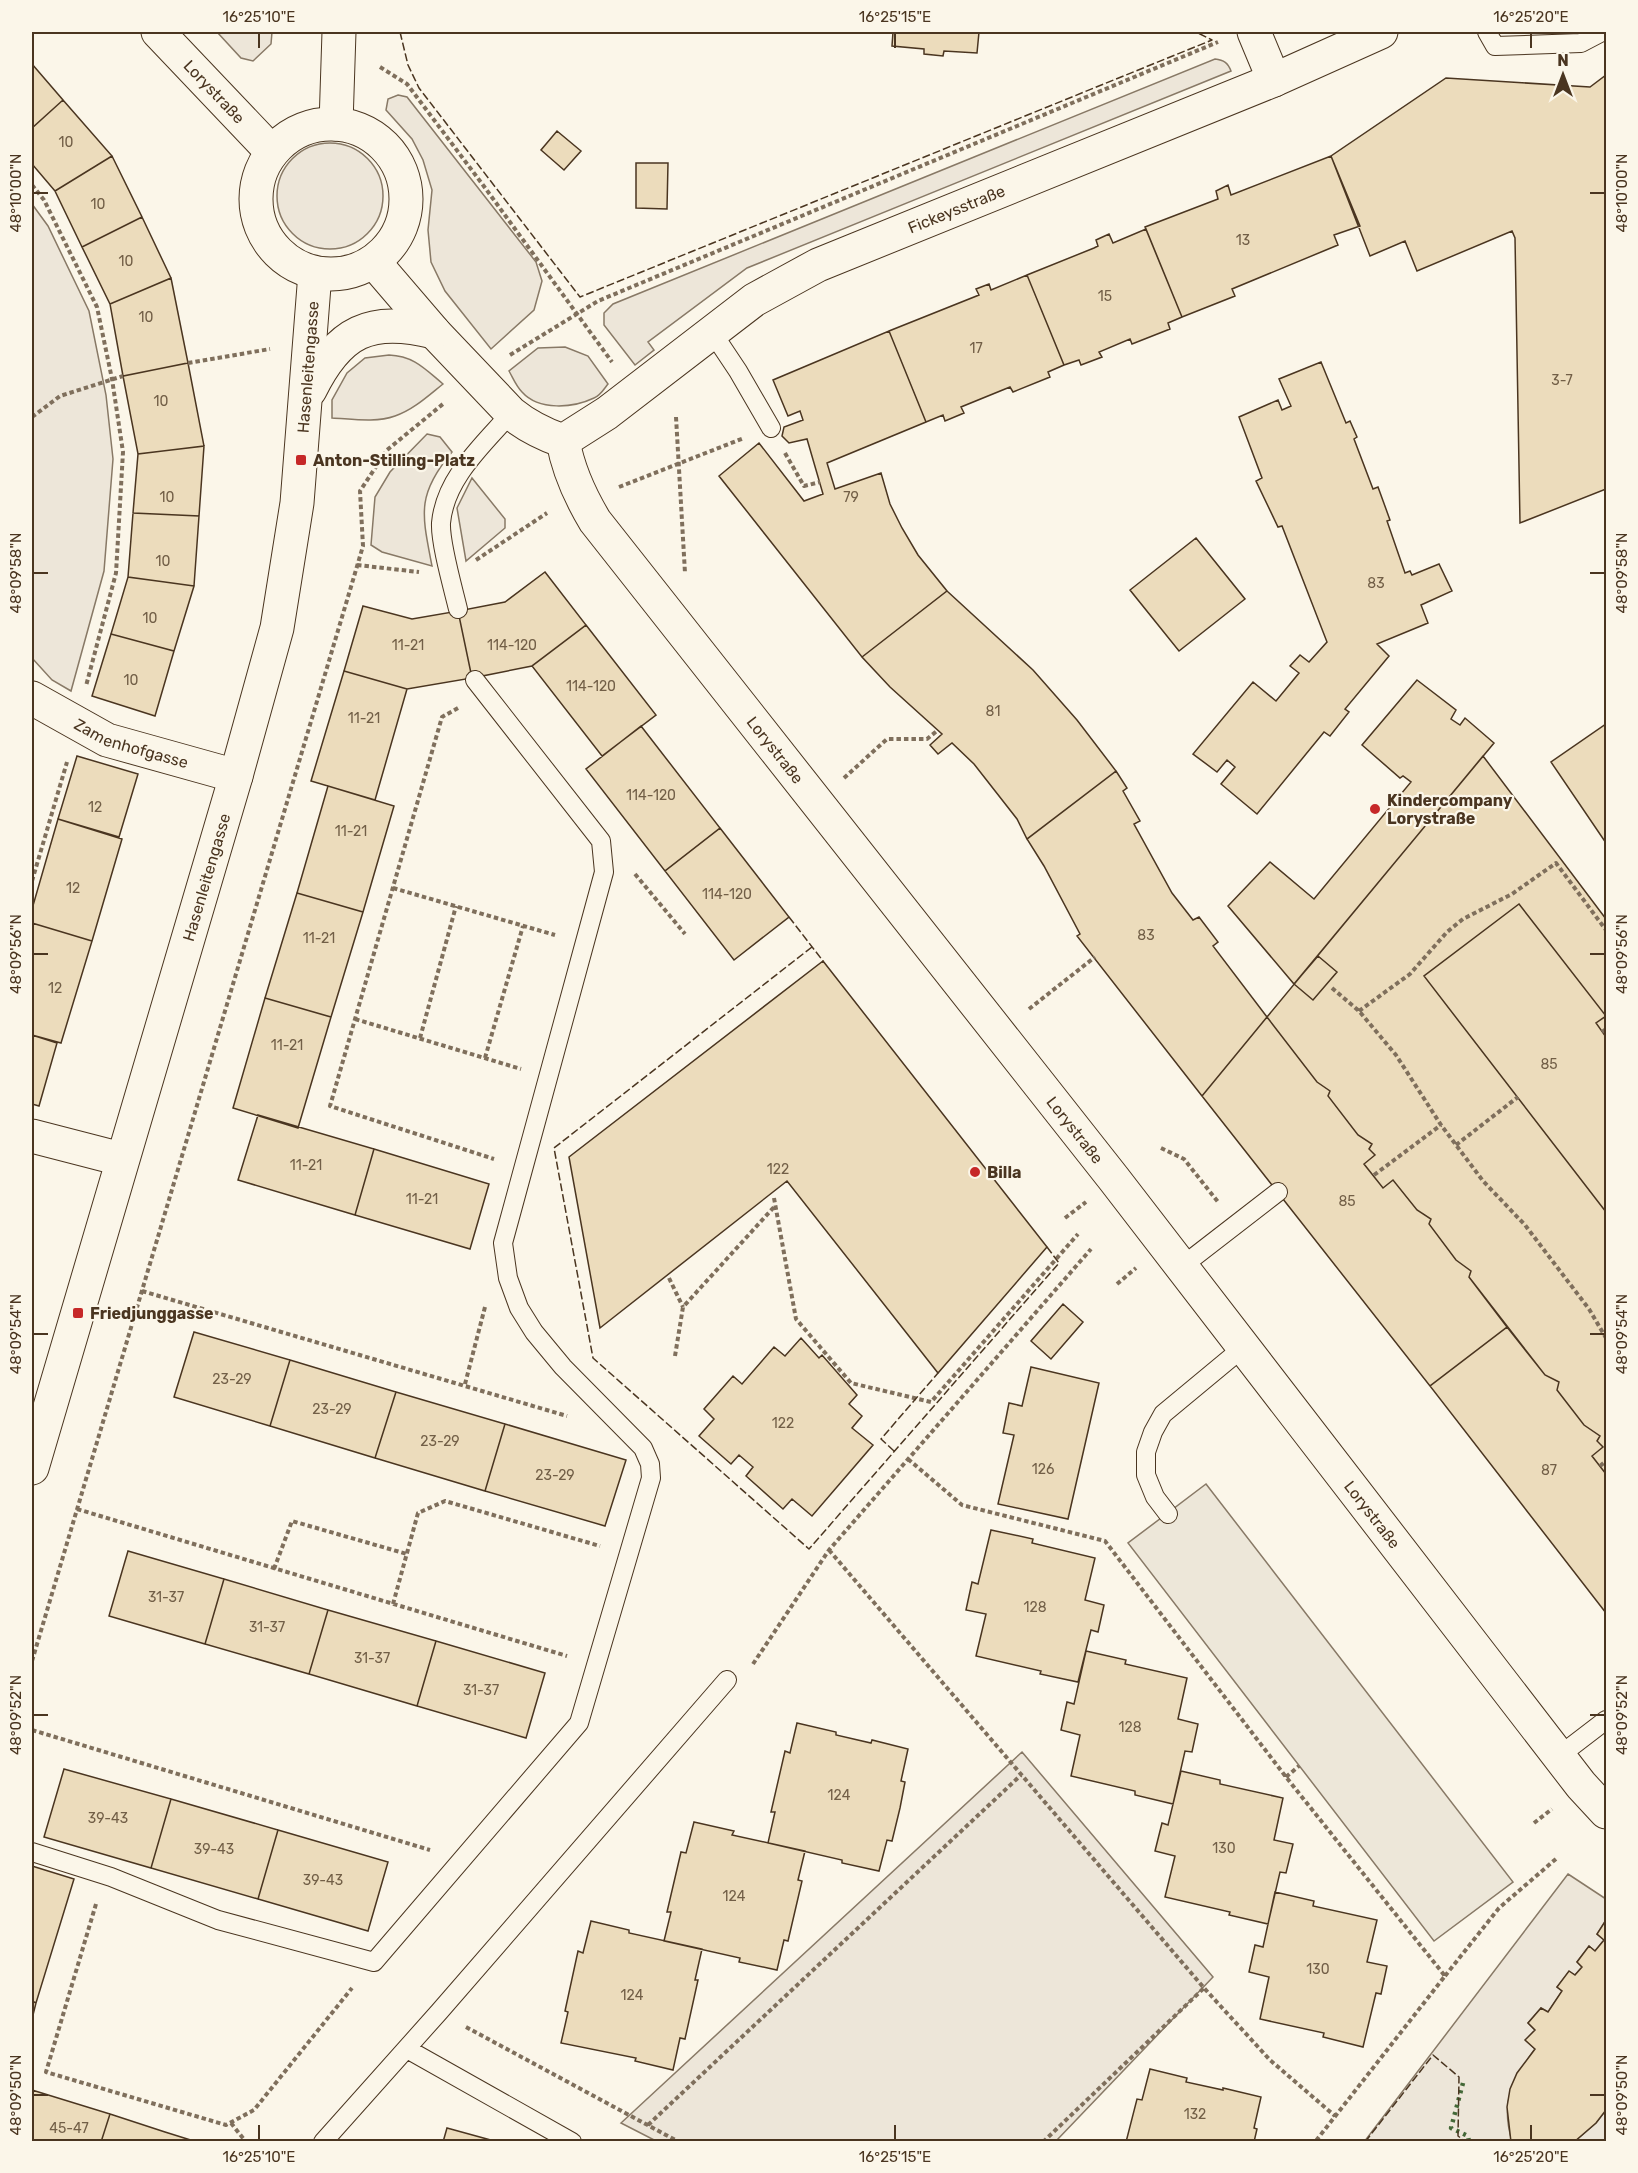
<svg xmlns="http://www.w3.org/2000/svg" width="1638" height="2173" viewBox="0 0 1638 2173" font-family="Rubik,sans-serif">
  <rect width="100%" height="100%" fill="#fbf6e9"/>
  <!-- green -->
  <path fill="#ede6d9" stroke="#887966" stroke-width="1.5" d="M217,32H272L271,44L253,61L241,58Z
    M1215,59C1224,60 1228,63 1231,71L747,268L648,342L654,350L635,365L604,325V313L613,304Z
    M398,95L407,97L536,262L542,281L534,310L491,349L445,291L431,262L428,230L432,190L423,160L412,139L386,110L388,99Z
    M277 196a53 53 0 1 1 106 0a53 53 0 1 1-106 0Z
    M32,204L48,226L89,311L106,395L113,459L104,571L71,691L52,680L32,658Z
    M565,347L588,356L608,384C604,389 600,396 594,398C573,408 539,411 522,392C516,386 513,378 509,371L538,348Z
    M389,355C414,356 425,369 443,384C428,396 413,410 395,416C376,423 352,419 332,418V400L347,373L365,358Z
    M427,434L440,437L452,452C416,495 422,514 432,566L382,552L371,545L375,497L390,472Z
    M472,478L505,519V528L466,561L457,508Z
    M1022,1752L1213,1977L1056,2141L658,2142L621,2123Z
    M1568,1874L1606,1899V1920L1597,1934L1604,1940L1595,1951L1589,1946L1577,1962L1582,1967L1575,1975L1569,1972L1557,1987L1562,1991L1548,2012L1541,2008L1528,2023L1535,2030L1526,2041L1535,2049C1512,2080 1500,2102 1512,2141L1364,2142Z
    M1606,2110V2141L1574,2142L1596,2123Z"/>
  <!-- parking -->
  <path fill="#ede7d9" stroke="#887966" stroke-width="1.5" d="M1206,1484L1513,1882L1434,1941L1128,1543Z"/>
  <!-- building -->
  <path fill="#ecdcbc" stroke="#4a3520" stroke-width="1.5" d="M893,32H979L977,53L944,51L943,56L924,54V49L892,46Z
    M32,64L63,100L32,128Z
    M1606,75V489L1520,523L1515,238L1512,231L1417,271L1405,241L1370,256L1331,156L1446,78L1590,87Z
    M63,100L112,156L55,191L32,164V128Z
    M557,131L581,151L564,170L541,150Z
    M112,156L142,217L82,247L55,191Z
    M1331,156L1360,226L1334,235L1338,245L1232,289L1235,296L1182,317L1145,227L1218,199L1216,191L1228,185L1231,195Z
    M636,163H668L667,209L636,208Z
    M142,217L171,278L110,304L82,247Z
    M1146,229L1182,317L1168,323L1170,329L1132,344L1130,339L1099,352L1102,357L1081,365L1079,360L1064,365L1027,275L1094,248L1098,246L1096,240L1109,234L1113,243Z
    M1027,275L1064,365L1048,372L1050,377L1013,392L1010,387L961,407L964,413L945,421L943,415L926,422L889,331L979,295L976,289L989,284L991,290Z
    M171,278L188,363L123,376L110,304Z
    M889,331L926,422L827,463L835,489L881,473L890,504L902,528L918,555L947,591L862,657L719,476L759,443L804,501L823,494L807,439L789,443L782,436L784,427L803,420L800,411L788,416L773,380Z
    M1321,362L1346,423L1350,421L1357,437L1354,439L1373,489L1378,487L1390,520L1387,521L1405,573L1410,571L1412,575L1439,564L1452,591L1421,605L1428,623L1377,644L1389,656L1345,709L1349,712L1330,736L1324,732L1257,814L1221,784L1235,767L1227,760L1217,772L1193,754L1253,682L1276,701L1299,673L1290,666L1300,655L1309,662L1327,642L1282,526L1278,527L1256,481L1262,478L1239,417L1278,400L1282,410L1291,406L1279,379Z
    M188,363L204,446L138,454L123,376Z
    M204,446L199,516L133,513L138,454Z
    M133,513L199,516L194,586L128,577Z
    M1196,538L1245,599L1179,651L1130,590Z
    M545,572L586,625L532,666L472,678L458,611L505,602Z
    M128,577L194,586L174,651L111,634Z
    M947,591L1033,670L1077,720L1116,771L1027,839L1017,819L974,764L952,743L938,754L930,745L942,734L890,687L862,657Z
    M363,606L412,619L458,611L472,678L407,689L344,671Z
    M586,625L656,715L602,756L532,666Z
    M111,634L174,651L155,716L92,696Z
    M344,671L407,689L375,800L311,781Z
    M1417,680L1456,710L1451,719L1460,725L1465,718L1494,743L1294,984L1228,906L1270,862L1314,899L1411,782L1403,776L1400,778L1362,745Z
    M1606,724V843L1551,762Z
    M641,726L720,828L665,871L586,769Z
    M77,756L138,774L119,837L58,819Z
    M1483,756L1606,919V1474L1592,1456L1603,1447L1597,1441L1600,1436L1584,1425L1557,1390L1559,1382L1545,1375L1469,1277L1471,1271L1456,1260L1429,1224L1431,1219L1417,1210L1393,1180L1383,1188L1364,1164L1375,1155L1369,1149L1372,1144L1358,1135L1328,1096L1330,1091L1317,1082L1267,1017Z
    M1116,771L1127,788L1123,791L1140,821L1134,824L1172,893L1193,920L1199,917L1218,942L1213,946L1267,1017L1202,1096L1077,936L1080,934L1044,866L1027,839Z
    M328,786L394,806L363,912L297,893Z
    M58,819L122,839L92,941L32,923V909Z
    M720,828L789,917L734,960L665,871Z
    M297,893L363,912L331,1017L265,998Z
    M1519,904L1606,1016L1596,1023L1606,1037V1212L1424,976Z
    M32,923L92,941L61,1043L32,1035Z
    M1318,956L1337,972L1313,1000L1294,984Z
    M823,961L1047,1247L938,1373L787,1181L600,1328L569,1157Z
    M265,998L331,1017L298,1128L233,1108Z
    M1267,1017L1317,1082L1330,1091L1328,1096L1358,1135L1372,1144L1369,1149L1375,1155L1364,1164L1383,1188L1393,1180L1417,1210L1431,1219L1429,1224L1456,1260L1471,1271L1469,1277L1507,1327L1430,1386L1202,1096Z
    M32,1035L57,1043L39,1106L32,1104Z
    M258,1115L374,1149L355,1215L238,1180Z
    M374,1149L489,1184L470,1249L355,1215Z
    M1063,1304L1083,1322L1051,1359L1031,1341Z
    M1507,1327L1545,1375L1559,1382L1557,1390L1584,1425L1600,1436L1597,1441L1603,1447L1592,1456L1606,1474V1613L1430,1386Z
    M194,1332L290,1360L270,1426L174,1397Z
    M801,1338L819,1358L822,1355L857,1395L849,1404L862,1416L852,1428L873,1445L812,1516L792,1499L783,1509L746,1476L753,1467L739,1455L731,1464L699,1436L714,1419L704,1409L733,1376L742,1384L774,1347L785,1356Z
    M290,1360L396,1392L375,1458L270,1426Z
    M1031,1367L1099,1383L1068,1519L998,1504L1014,1435L1003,1433L1009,1403L1022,1406Z
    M396,1392L505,1424L485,1491L375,1458Z
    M505,1424L626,1460L605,1526L485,1491Z
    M991,1530L1033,1539L1032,1543L1095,1558L1085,1600L1104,1605L1098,1632L1091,1630L1078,1682L1040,1674L1041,1671L976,1656L986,1614L966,1610L972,1582L978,1584Z
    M128,1551L224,1579L205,1644L109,1616Z
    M224,1579L328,1610L309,1674L205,1644Z
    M328,1610L436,1641L417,1706L309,1674Z
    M436,1641L545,1673L526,1738L417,1706Z
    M1086,1651L1126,1660L1125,1664L1187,1678L1178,1719L1198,1724L1192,1752L1185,1751L1173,1804L1135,1795V1791L1071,1776L1080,1735L1061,1730L1067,1702L1074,1704Z
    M797,1723L836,1732V1735L871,1743L872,1740L908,1749L901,1781L905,1782L900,1808L892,1841L887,1840L879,1871L842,1863V1860L768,1843L775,1812H771L785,1751L790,1753Z
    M64,1769L171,1799L151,1868L44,1837Z
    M1181,1771L1220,1780V1784L1283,1798L1274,1840L1293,1844L1286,1873L1280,1872L1268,1924L1229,1915L1230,1912L1165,1897L1175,1856L1155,1851L1162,1823L1168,1825Z
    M171,1799L278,1830L258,1899L151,1868Z
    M694,1822L734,1831L732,1835L805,1851L798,1880L802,1881L788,1941L784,1940L777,1970L739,1962L740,1958L664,1941L671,1912H667L681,1852L686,1853Z
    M278,1830L388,1862L368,1931L258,1899Z
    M32,1866L74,1879L36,2003L32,2001Z
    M1275,1892L1314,1901L1313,1906L1377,1920L1367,1962L1387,1966L1381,1994L1376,1993L1363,2047L1323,2037L1324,2033L1260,2019L1269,1977L1249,1972L1255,1945L1263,1947Z
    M1606,1920V2110L1596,2123L1574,2142H1511L1507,2107L1510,2089L1517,2073L1535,2049L1525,2040L1535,2030L1528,2023L1541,2008L1548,2012L1562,1991L1557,1987L1569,1971L1575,1975L1582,1967L1577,1962L1589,1946L1595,1951L1604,1940L1597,1934Z
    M591,1921L629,1930V1933L702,1949L695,1980H698L685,2039L680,2038L673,2070L635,2061L636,2058L561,2043L568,2012L565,2011L578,1951L583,1953Z
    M32,2001L36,2003L32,2019Z
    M1150,2069L1187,2078L1186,2082L1223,2090V2088L1261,2097L1254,2128L1257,2129L1254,2142H1126L1137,2099L1142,2100Z
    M32,2090L110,2114L101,2142H32Z
    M110,2114L165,2132L197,2142H101Z
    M447,2128L498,2142H443Z"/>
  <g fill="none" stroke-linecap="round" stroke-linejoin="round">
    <!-- service casing -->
    <g stroke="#4a3520" stroke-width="20">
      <path id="service" d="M1487,32L1495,46L1581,43L1602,32
        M712,332L738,371L771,428
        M458,609C453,588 440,543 441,523C445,478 483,445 511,413
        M1181,1267L1278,1192
        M1168,1514L1155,1497L1146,1475V1452L1153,1432L1163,1414L1245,1346
        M1559,1756L1606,1720
        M32,1852L111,1877L218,1920L374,1962L579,1723L651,1478L650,1464L643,1448L563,1367L534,1332L519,1308L508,1278L503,1243L604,872L601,841L475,680
        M407,2049L572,2142
        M323,2142L439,2012L727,1680"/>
    </g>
    <!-- minor casing -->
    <g stroke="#4a3520" stroke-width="35">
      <g id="minor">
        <path d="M1254,32L1274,80"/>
        <path d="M336,124L339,32"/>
        <path id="s1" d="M563,441C568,469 580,496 595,521L1114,1179L1581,1785L1606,1812"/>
        <path id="s2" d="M32,698L107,740L236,776"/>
        <path d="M32,1136L121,1159"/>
      </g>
    </g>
    <!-- tertiary casing -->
    <g stroke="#4a3520" stroke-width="35">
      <g id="tertiary">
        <path id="s3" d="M158,32L272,152"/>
        <circle cx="331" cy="199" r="75"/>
        <path id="s4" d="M374,262L434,332L511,413C527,426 543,434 563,441L607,413L754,300L818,265L1274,80L1381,32"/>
        <path d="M310,390C339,331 370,316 434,332"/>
        <path id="s5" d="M32,1468L236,776L277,628L297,503L315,273"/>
      </g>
    </g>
    <!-- path -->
    <path stroke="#7f6f5c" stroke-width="4" stroke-dasharray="4.5 3" stroke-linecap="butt" d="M380,67L407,84L483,185L612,362
      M32,185L44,200L97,307L112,379L123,452L116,573L86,686
      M510,355L598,301L1218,42
      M188,363L270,349
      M32,417L60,396L123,376
      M676,417L685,573
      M785,453L804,486L820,482
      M619,487L744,438
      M476,560L547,513
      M357,565L419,572
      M458,708L442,717L330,1106L494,1159
      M844,778L887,739H927L938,730
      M635,874L685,934
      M32,881L67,762
      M393,888L555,935
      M1332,988L1359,1011L1396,1055L1441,1125L1483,1181L1525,1225L1589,1309L1606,1338
      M1029,1009L1095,957
      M1359,1011L1410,974L1447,932L1463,919L1512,894L1556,863L1606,930
      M355,1019L521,1069
      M1602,1032L1606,1029
      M420,1038L456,906
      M485,1058L523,926
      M1456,1145L1518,1097
      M1161,1148L1184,1159L1218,1202
      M1374,1175L1441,1125
      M774,1198L796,1319L851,1383L931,1402L1078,1234
      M1065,1218L1086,1202
      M669,1278L683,1307
      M1117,1284L1136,1268
      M142,1291L567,1416
      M675,1356L683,1307L774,1207
      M465,1384L485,1307
      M908,1459L962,1505L1105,1541L1286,1777L1445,1976L1315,2142
      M1600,1466L1606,1461
      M77,1509L567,1656
      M829,1550L1204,1988L1270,2060L1335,2116
      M274,1569L292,1521L407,1554
      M393,1604L418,1513L445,1501L600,1546
      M32,1661L353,580L363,546L360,491L387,450L443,404
      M753,1664L829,1550L1091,1249
      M32,1730L430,1850
      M1286,1777L1299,1766
      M1534,1823L1552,1809
      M96,1904L46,2072L226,2125L254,2110L352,1988
      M1445,1976L1499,1908L1557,1858
      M466,2027L679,2142
      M231,2123L246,2142
      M648,2125L1021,1775
      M1043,2142L1204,1988"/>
    <!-- service -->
    <use href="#service" stroke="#fbf6e9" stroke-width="18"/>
    <!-- minor -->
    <use href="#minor" stroke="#fbf6e9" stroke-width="33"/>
    <!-- tertiary -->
    <use href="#tertiary" stroke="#fbf6e9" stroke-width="33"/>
    <!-- hedge -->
    <path stroke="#436837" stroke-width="4.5" stroke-dasharray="3 4.5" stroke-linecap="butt" d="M1463,2083L1451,2128L1468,2136L1469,2142"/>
    <!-- fence -->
    <path stroke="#4a3520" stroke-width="1.5" stroke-dasharray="8 3" stroke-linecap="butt" d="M400,32L408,65L419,88L580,297L1212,40L1196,32
      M32,394V395
      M789,917L823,961
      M812,947L554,1148L593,1358L809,1549L1059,1263L1047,1247
      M894,1451L881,1439L938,1373
      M1365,2142L1433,2055L1459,2077L1458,2136L1466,2142"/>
  </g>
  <!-- ticks -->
  <path fill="none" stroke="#4a3520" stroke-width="2" d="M259,33V48M895,33V48M1531,33V48M33,193H48M1590,193H1605M33,573H48M1590,573H1605M33,954H48M1590,954H1605M33,1334H48M1590,1334H1605M33,1715H48M1590,1715H1605M33,2095H48M1590,2095H1605M259,2125V2140M895,2125V2140M1531,2125V2140"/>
  <!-- markers -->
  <g fill="#c62828" stroke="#fbf6e9" stroke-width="2">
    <rect x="295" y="454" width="12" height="12" rx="3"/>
    <circle cx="1375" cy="809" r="6"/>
    <circle cx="975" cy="1172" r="6"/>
    <rect x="72" y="1307" width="12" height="12" rx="3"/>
  </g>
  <g text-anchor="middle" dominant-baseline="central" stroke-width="4.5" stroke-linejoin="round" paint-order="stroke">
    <!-- number labels -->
    <g font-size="14" fill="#725f47">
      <text x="66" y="142">10</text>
      <text x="98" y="204">10</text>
      <text x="1243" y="240">13</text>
      <text x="126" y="261">10</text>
      <text x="1105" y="296">15</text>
      <text x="146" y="317">10</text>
      <text x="976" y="348">17</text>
      <text x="1562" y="380">3-7</text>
      <text x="161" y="401">10</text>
      <text x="167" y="497">10</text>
      <text x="851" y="497">79</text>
      <text x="163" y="561">10</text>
      <text x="1376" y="583">83</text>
      <text x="150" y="618">10</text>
      <text x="408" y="645">11-21</text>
      <text x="512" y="645">114-120</text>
      <text x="131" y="680">10</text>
      <text x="591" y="686">114-120</text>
      <text x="993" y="711">81</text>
      <text x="364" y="718">11-21</text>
      <text x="651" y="795">114-120</text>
      <text x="95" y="807">12</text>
      <text x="351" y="831">11-21</text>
      <text x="73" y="888">12</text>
      <text x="727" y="894">114-120</text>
      <text x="1146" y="935">83</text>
      <text x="319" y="938">11-21</text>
      <text x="55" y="988">12</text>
      <text x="287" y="1045">11-21</text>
      <text x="1549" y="1064">85</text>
      <text x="306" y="1165">11-21</text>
      <text x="778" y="1169">122</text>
      <text x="422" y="1199">11-21</text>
      <text x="1347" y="1201">85</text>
      <text x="232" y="1379">23-29</text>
      <text x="332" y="1409">23-29</text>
      <text x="783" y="1423">122</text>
      <text x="440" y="1441">23-29</text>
      <text x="1043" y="1469">126</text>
      <text x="1549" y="1470">87</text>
      <text x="555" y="1475">23-29</text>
      <text x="166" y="1597">31-37</text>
      <text x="1035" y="1607">128</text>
      <text x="267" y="1627">31-37</text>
      <text x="372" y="1658">31-37</text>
      <text x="481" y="1690">31-37</text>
      <text x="1130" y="1727">128</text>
      <text x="839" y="1795">124</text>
      <text x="108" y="1818">39-43</text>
      <text x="1224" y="1848">130</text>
      <text x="214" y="1849">39-43</text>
      <text x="323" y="1880">39-43</text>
      <text x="734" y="1896">124</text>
      <text x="1318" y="1969">130</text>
      <text x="632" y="1995">124</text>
      <text x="1195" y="2114">132</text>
      <text x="69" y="2128">45-47</text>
    </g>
    <!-- street labels -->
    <g font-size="16" fill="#4a3520" stroke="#fbf6e9">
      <text stroke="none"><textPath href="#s3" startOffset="82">Lorystraße</textPath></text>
      <text stroke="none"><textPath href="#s4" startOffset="723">Fickeysstraße</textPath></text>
      <text stroke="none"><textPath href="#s5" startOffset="1138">Hasenleitengasse</textPath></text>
      <text stroke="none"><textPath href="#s2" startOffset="110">Zamenhofgasse</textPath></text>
      <text stroke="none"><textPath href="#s1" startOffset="378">Lorystraße</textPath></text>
      <text stroke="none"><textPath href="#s5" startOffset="616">Hasenleitengasse</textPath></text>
      <text stroke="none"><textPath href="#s1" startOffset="862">Lorystraße</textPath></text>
      <text stroke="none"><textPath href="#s1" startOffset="1348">Lorystraße</textPath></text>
    </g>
    <!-- poi labels -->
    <g font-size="16" font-weight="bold" fill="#4a3520" stroke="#fbf6e9" text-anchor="start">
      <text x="313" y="460">Anton-Stilling-Platz</text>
      <text x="1387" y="800">Kindercompany<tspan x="1387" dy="18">Lorystraße</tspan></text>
      <text x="987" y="1172">Billa</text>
      <text x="90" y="1313">Friedjunggasse</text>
    </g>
  </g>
  <!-- border -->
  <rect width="1638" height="2173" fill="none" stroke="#fbf6e9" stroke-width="66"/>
  <!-- north arrow -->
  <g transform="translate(1563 75)" stroke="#fbf6e9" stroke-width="4.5" paint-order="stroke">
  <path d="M0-4.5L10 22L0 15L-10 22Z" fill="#4a3520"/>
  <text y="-9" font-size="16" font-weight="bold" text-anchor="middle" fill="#4a3520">N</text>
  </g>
  <rect x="33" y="33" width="1572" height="2107" fill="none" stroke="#4a3520" stroke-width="2"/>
  <g font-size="15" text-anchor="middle" fill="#4a3520">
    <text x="259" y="22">16°25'10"E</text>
    <text x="895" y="22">16°25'15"E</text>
    <text x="1531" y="22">16°25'20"E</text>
    <text transform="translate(16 193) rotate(-90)" y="5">48°10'00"N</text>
    <text transform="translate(1622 193) rotate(-90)" y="5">48°10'00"N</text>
    <text transform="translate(16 573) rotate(-90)" y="5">48°09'58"N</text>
    <text transform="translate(1622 573) rotate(-90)" y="5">48°09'58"N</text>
    <text transform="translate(16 954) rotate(-90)" y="5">48°09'56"N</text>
    <text transform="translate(1622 954) rotate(-90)" y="5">48°09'56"N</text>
    <text transform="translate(16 1334) rotate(-90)" y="5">48°09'54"N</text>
    <text transform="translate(1622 1334) rotate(-90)" y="5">48°09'54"N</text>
    <text transform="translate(16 1715) rotate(-90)" y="5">48°09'52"N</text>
    <text transform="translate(1622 1715) rotate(-90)" y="5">48°09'52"N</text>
    <text transform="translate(16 2095) rotate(-90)" y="5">48°09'50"N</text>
    <text transform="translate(1622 2095) rotate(-90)" y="5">48°09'50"N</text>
    <text x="259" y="2162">16°25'10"E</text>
    <text x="895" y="2162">16°25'15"E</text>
    <text x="1531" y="2162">16°25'20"E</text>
  </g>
</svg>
